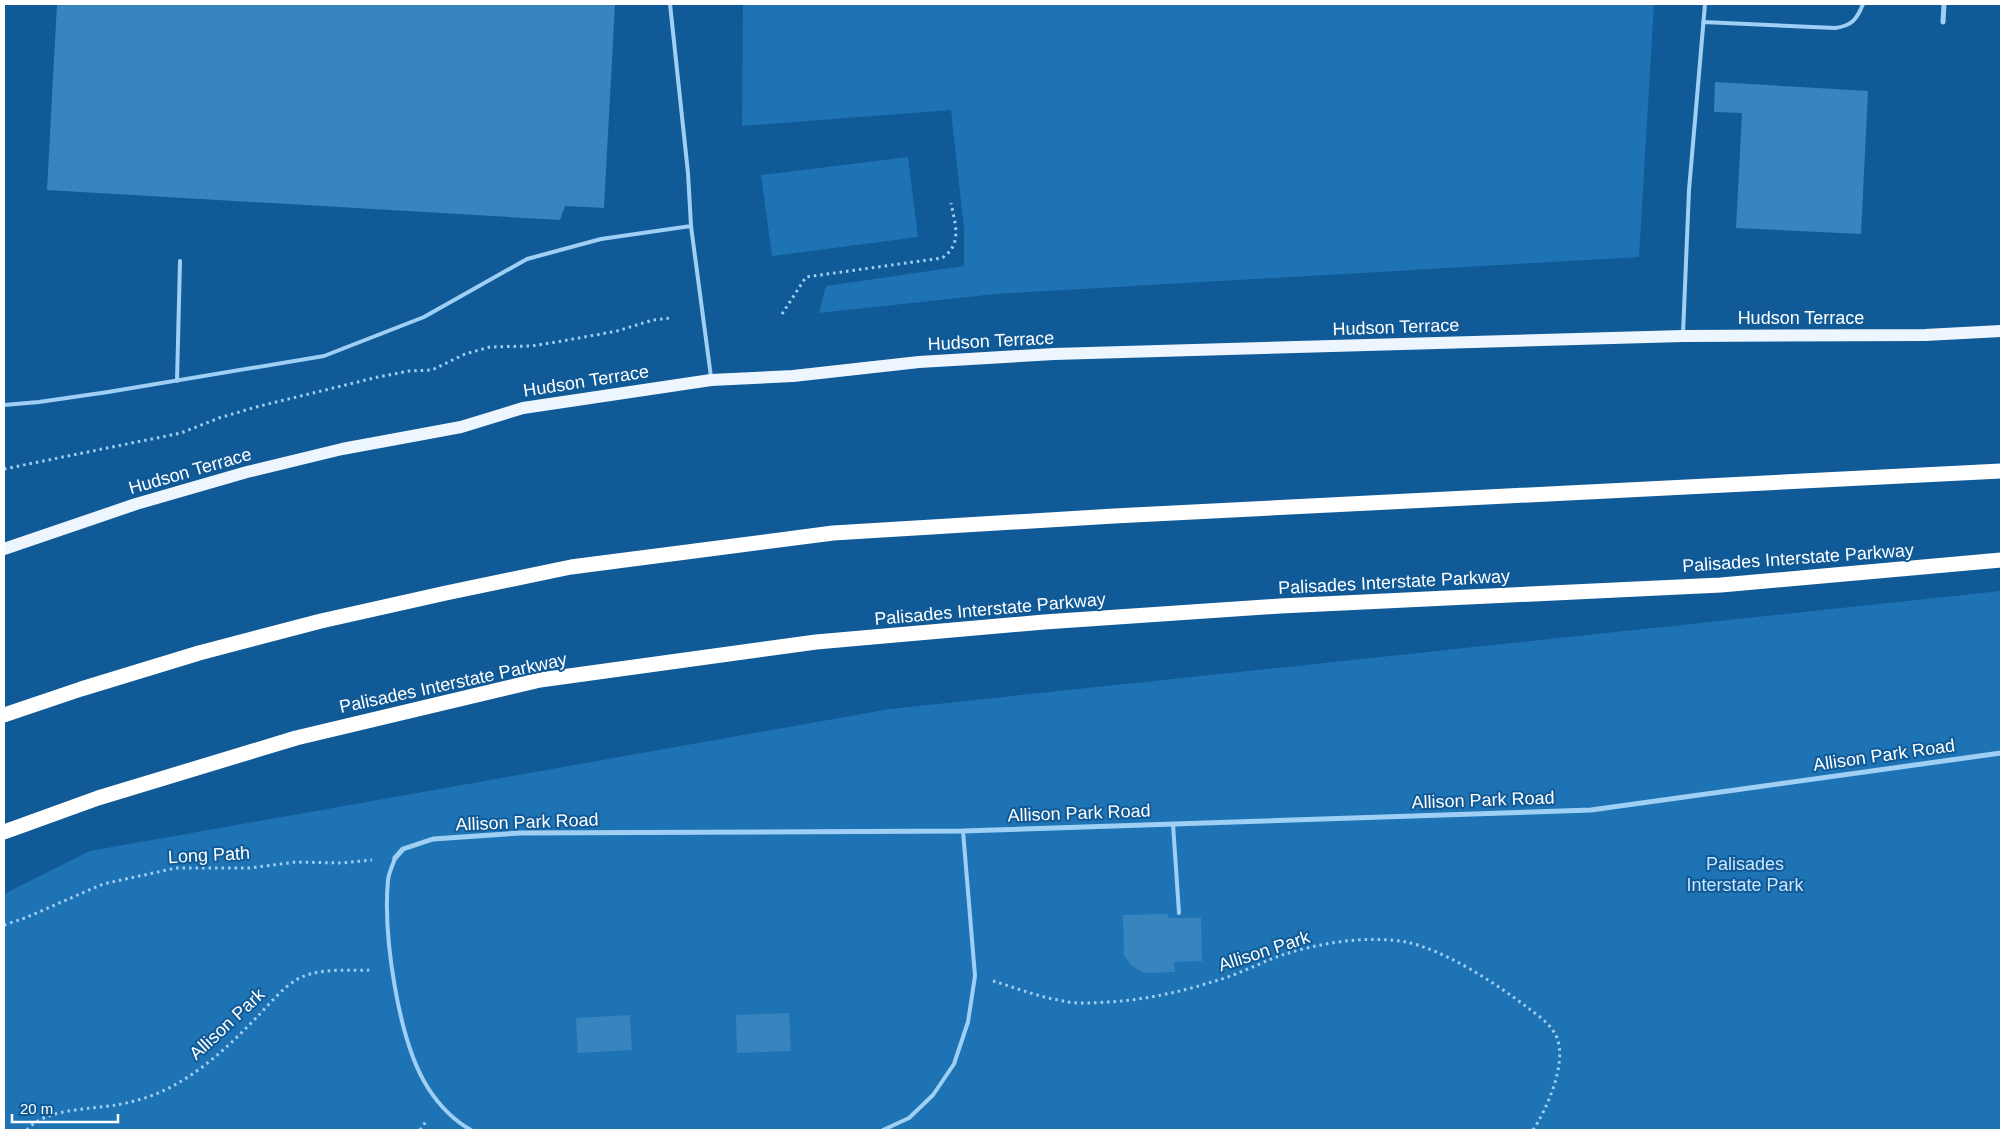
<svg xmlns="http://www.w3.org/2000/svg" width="2005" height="1134" viewBox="0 0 2005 1134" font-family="Arial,sans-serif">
  <rect width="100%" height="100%" fill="#105a97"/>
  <!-- green -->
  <path fill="#1e73b4" d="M743,4H1654L1639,257L995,294L819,313L826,286L964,266V229L951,110L742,126Z
    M908,157L918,237L772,256L761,175Z
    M2001,591V1130H4V894L90,851L890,709Z"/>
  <!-- building -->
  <path fill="#3884bf" d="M57,4H615L604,208L565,206L560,220L47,190Z
    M1715,82L1868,91L1861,234L1736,228L1742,113L1714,112Z
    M1168,914V918H1201L1202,961L1174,962L1175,972L1144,973L1131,965L1124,955L1123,915Z
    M789,1013L791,1051L737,1053L736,1015Z
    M630,1015L632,1050L578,1053L576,1018Z"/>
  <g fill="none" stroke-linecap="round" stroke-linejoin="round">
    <!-- path -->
    <path stroke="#9fcff4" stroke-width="3" stroke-dasharray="2.5 4" stroke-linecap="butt" d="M782,314L806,277L942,258C963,244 955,224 951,203
      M4,469L181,433L219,418L256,407L378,377L409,371L432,370L465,354L490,347L531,346L557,342L617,331L653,320L670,318
      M4,925L25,918L103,884L176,868H250L296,862L341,863L372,860
      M993,981C1016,988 1039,997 1063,1001C1076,1004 1094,1003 1108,1002C1144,1000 1181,992 1215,981C1237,975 1258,964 1279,956C1318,943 1365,935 1406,942C1445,950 1497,984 1528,1008C1539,1016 1552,1025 1557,1038C1567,1063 1547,1109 1533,1130
      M27,1130C43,1109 91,1109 116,1105C133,1102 151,1097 167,1089C201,1072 229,1046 255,1019C268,1006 281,989 296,980C318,967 348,971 371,970
      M420,1130L427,1120"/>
    <!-- lane -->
    <path stroke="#9fcff4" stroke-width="4" d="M1703,22L1835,28C1852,26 1857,19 1863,4
      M691,226L711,377
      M1683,334L1689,190L1705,4
      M177,381L180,261
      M4,405L39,402L108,392L324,356L424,317L527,259L601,239L691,226L688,173L670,4
      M1173,824L1179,913
      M395,858C393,865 389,872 388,880C383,935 398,1041 428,1088C439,1105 453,1120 471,1130
      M883,1130L909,1118L933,1095L954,1064L968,1022L975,976L963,831"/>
    <!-- street -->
    <path stroke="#9fcff4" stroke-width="5" d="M1943,22L1944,4
      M395,858L403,849L433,839L520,833L963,831L1591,810L2001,753"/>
    <!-- primary -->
    <path stroke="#edf6ff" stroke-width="12" d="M4,549L136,504L247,472L342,449L461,427L523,408L711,380L793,376L919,362L1054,354L1683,336L1925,335L2001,331"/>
    <!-- highway -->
    <path stroke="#fff" stroke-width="15" d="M4,715L81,689L199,653L321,621L446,593L571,567L833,533L1114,516L2001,471
      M4,832L98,798L296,738L540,680L816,642L1044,622L1280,606L1721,585L2001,560"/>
  </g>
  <g text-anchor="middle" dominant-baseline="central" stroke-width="4" stroke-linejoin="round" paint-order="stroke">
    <!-- street labels -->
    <g font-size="18" fill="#fff" stroke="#105a97">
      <text x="1801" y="318">Hudson Terrace</text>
      <text transform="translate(1396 327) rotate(-2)">Hudson Terrace</text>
      <text transform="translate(991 341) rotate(-3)">Hudson Terrace</text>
      <text transform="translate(586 381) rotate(-9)">Hudson Terrace</text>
      <text transform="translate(190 471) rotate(-16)">Hudson Terrace</text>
      <text transform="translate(1798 558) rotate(-4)">Palisades Interstate Parkway</text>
      <text transform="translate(1394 582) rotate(-3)">Palisades Interstate Parkway</text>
      <text transform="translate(990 609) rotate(-5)">Palisades Interstate Parkway</text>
      <text transform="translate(453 683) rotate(-12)">Palisades Interstate Parkway</text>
      <text transform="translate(1884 755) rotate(-8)">Allison Park Road</text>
      <text transform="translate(1483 800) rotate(-2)">Allison Park Road</text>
      <text transform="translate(1079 813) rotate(-2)">Allison Park Road</text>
      <text transform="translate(527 822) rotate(-2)">Allison Park Road</text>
      <text transform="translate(209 855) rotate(-3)">Long Path</text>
      <text transform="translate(1264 951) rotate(-18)">Allison Park</text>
      <text transform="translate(227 1024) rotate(-43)">Allison Park</text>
    </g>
    <!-- park labels -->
    <g font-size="18" fill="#c8e6fe" stroke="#105a97">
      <text x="1745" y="864">Palisades<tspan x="1745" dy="21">Interstate Park</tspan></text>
    </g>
  </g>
  <!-- border -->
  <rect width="2005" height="1134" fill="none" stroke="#ffffff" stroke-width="10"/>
  <!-- scale -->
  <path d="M12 1114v8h106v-8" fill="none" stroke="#ffffff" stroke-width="2.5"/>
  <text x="20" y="1114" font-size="15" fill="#ffffff" stroke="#105a97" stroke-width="4" paint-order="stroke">20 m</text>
</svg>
